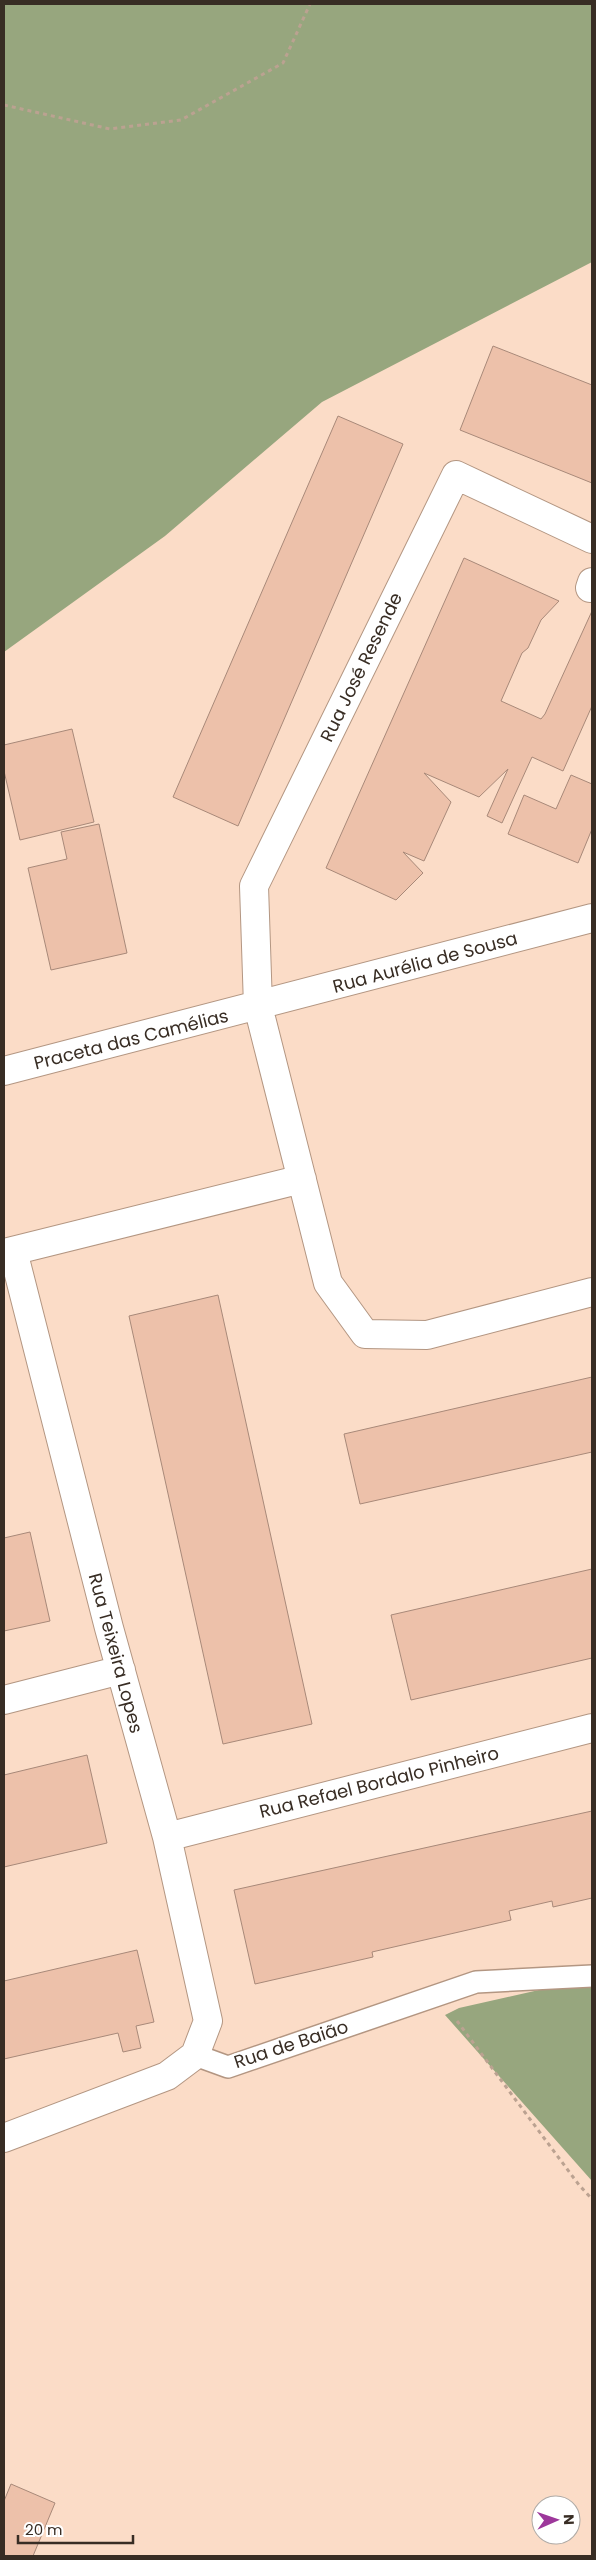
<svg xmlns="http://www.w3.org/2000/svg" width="596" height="2560" viewBox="0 0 596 2560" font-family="Poppins,sans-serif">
  <rect width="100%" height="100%" fill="#fbdcc7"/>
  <!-- forest -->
  <path fill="#97a67e" d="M4,4H592V262L322,402L165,536L4,652Z
    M592,1978V2181L445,2015L459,2008Z"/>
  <!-- building -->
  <path fill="#edc1aa" stroke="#a88979" d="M493,346L592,385V483L460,430Z
    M338,416L403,444L238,826L173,797Z
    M464,558L559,601L541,620L528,648L522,653L501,701L541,719L545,714L592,611V706L563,771L532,757L502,823L487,816L508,769L479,797L424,773L451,802L424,861L403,852L423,873L396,900L326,868Z
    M72,729L94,822L20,840L4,771V745Z
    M571,775L592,784V829L578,863L508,834L524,795L556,809Z
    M99,824L127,953L51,970L28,868L67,859L61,832Z
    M218,1295L312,1724L223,1744L129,1316Z
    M592,1377V1452L360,1504L344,1434Z
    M30,1532L50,1621L4,1631V1538Z
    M592,1569V1658L411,1700L391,1615Z
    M87,1755L107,1843L4,1867V1775Z
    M592,1811V1898L553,1907L552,1901L509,1911L511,1920L372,1952L373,1957L255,1984L234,1890Z
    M137,1950L154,2022L136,2026L141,2048L123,2052L118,2033L4,2059V1981Z
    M11,2484L55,2503L33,2556H4V2501Z"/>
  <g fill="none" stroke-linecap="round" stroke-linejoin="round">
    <!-- service casing -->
    <g stroke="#b39682" stroke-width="24">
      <path id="service" d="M195,2055L228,2067L476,1982L592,1976"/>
    </g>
    <!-- minor casing -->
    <g stroke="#b39682" stroke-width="30">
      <path id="minor" d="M592,539L456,475L254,886L258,1006L328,1283L365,1334L427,1335L592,1292
        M590,588L592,582
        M4,1071L592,918
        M4,1253L302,1179
        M4,1700L121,1670
        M167,1837L592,1728
        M4,2138L167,2076L195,2055L208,2021L167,1837L109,1628L13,1251"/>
    </g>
    <!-- path -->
    <path stroke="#bba291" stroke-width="3" stroke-dasharray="4 4" stroke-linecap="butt" d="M4,105L110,129L181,120L283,63L310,4
      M457,2021L579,2185L592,2199"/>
    <!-- service -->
    <use href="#service" stroke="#fff" stroke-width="21"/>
    <!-- minor -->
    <use href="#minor" stroke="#fff" stroke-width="28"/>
  </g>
  <g text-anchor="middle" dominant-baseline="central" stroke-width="4.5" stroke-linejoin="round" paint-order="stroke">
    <!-- street labels -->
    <g font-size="18" fill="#382d24" stroke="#fff">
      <text transform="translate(361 667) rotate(-64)">Rua José Resende</text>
      <text transform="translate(425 962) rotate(-15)">Rua Aurélia de Sousa</text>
      <text transform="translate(131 1039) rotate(-14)">Praceta das Camélias</text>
      <text transform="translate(116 1653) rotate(75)">Rua Teixeira Lopes</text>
      <text transform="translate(379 1782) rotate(-14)">Rua Refael Bordalo Pinheiro</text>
      <text transform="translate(291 2044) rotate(-18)">Rua de Baião</text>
    </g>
  </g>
  <!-- border -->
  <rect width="596" height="2560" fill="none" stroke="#382d24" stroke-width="10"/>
  <!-- north arrow -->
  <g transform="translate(556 2520) rotate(88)"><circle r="24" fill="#ffffff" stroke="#afaba7"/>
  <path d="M0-4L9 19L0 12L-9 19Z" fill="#9d379b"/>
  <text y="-8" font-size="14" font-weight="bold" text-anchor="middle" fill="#382d24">N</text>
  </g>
  <!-- scale -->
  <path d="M18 2535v8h115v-8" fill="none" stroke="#382d24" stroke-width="2.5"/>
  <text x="25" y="2535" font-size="15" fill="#382d24" stroke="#ffffff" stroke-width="4" paint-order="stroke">20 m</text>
</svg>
